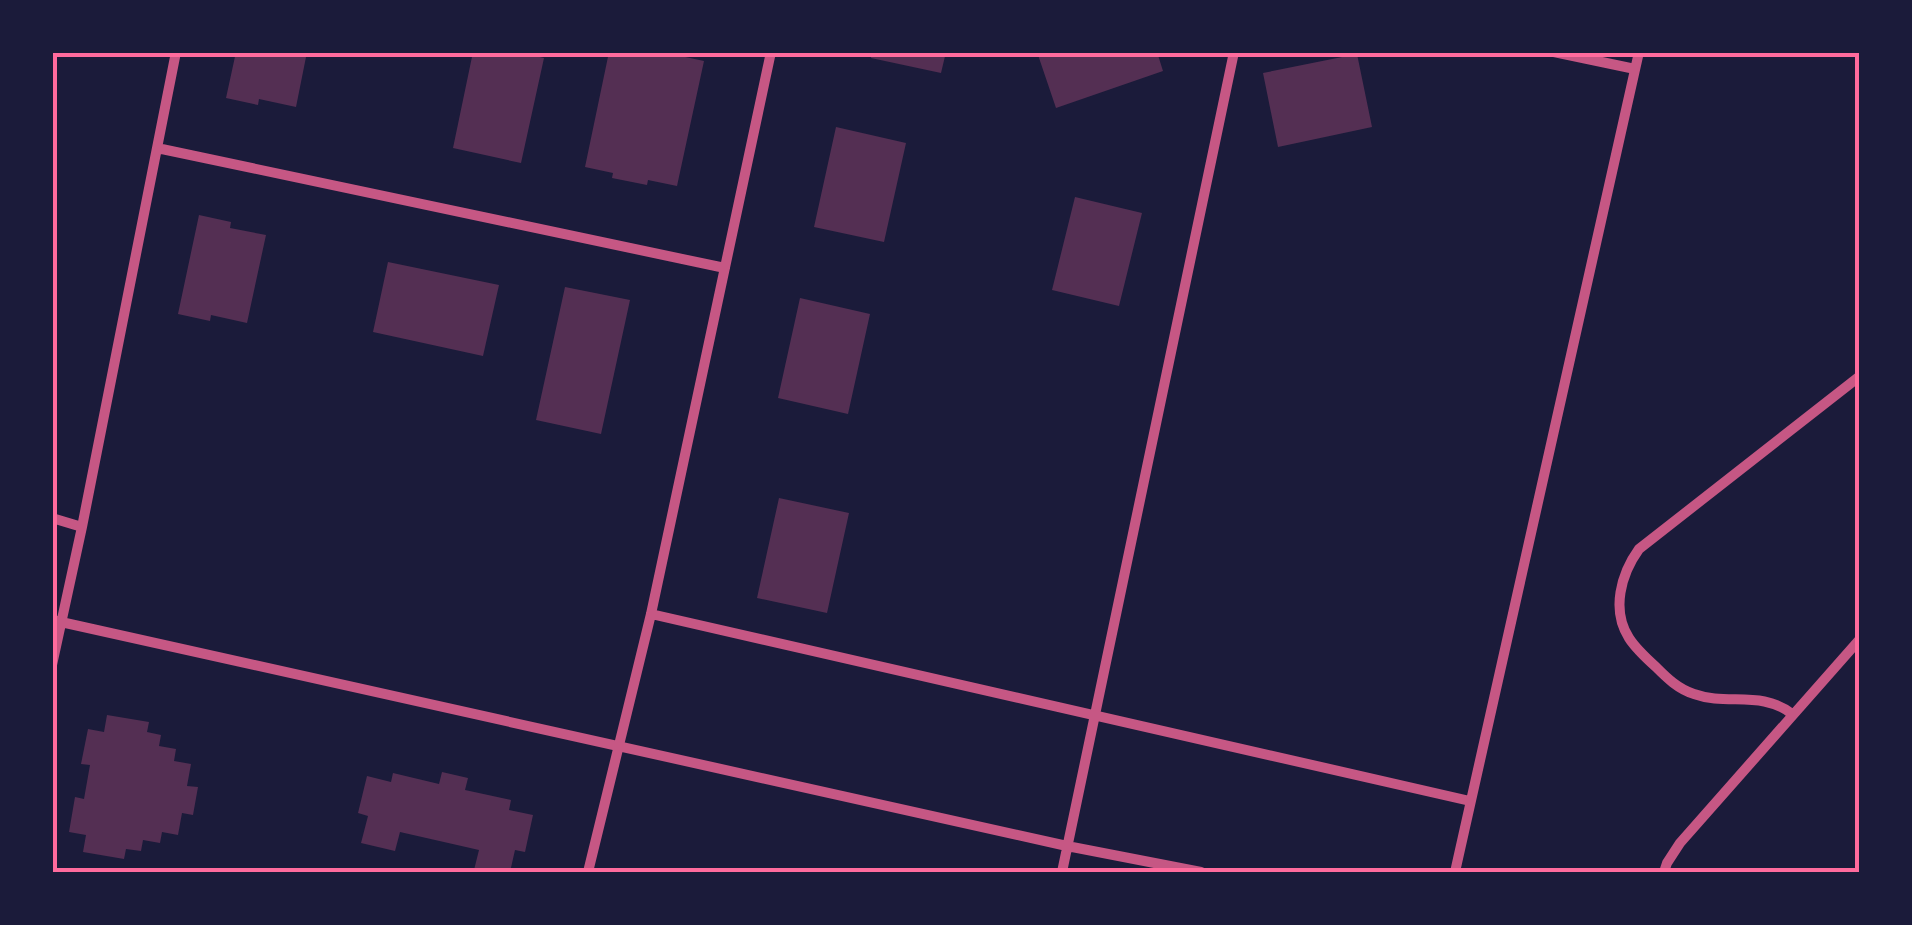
<svg xmlns="http://www.w3.org/2000/svg" width="1912" height="925" viewBox="0 0 1912 925" font-family="'Work Sans',sans-serif">
  <rect width="100%" height="100%" fill="#1b1b3a"/>
  <!-- building -->
  <path fill="#542f53" d="M236,52H307L296,107L259,99L258,105L226,98Z
    M473,52H518L544,58L521,163L453,148Z
    M609,52H676V55L704,61L677,186L648,180L647,185L612,178L613,173L585,167Z
    M872,52H946L941,73L871,58Z
    M1037,52H1157L1163,71L1056,108Z
    M1357,54L1372,127L1278,147L1263,73Z
    M836,127L906,143L884,242L814,227Z
    M1075,197L1142,213L1119,306L1052,290Z
    M199,215L231,222L230,228L266,235L247,323L211,315L210,321L178,314Z
    M388,262L499,285L483,356L373,332Z
    M565,287L630,300L601,434L536,420Z
    M800,298L870,314L848,414L778,398Z
    M779,498L849,513L827,613L757,598Z
    M107,715L149,722L147,732L161,735L159,746L176,749L174,761L191,764L187,786L198,787L193,815L182,813L178,835L162,832L160,843L143,840L141,851L126,849L124,859L83,852L86,835L69,832L75,797L84,799L90,765L81,764L88,729L104,732Z
    M442,772L468,778L465,790L511,800L509,810L533,815L525,852L515,850L510,872H486L474,870L479,850L400,832L395,851L361,843L368,816L358,813L367,776L391,782L393,773L439,784Z"/>
  <g fill="none" stroke-linecap="round" stroke-linejoin="round">
    <!-- minor -->
    <path stroke="#c65784" stroke-width="10" d="M1554,52L1635,69
      M157,148L725,268
      M52,518L82,527
      M651,614L1470,801
      M52,620L1067,846L1201,872
      M52,665L82,527L176,52
      M1792,714C1762,690 1727,706 1694,694C1678,689 1667,678 1656,667C1646,658 1636,649 1629,638C1611,610 1621,574 1639,549L1860,376
      M588,872L651,614L771,52
      M1062,872L1234,52
      M1455,872L1639,52
      M1664,872L1667,863L1680,843L1860,639"/>
  </g>
  <!-- border -->
  <rect width="1912" height="925" fill="none" stroke="#1b1b3a" stroke-width="110"/>
  <rect x="55" y="55" width="1802" height="815" fill="none" stroke="#ff6b9d" stroke-width="4"/>
</svg>
